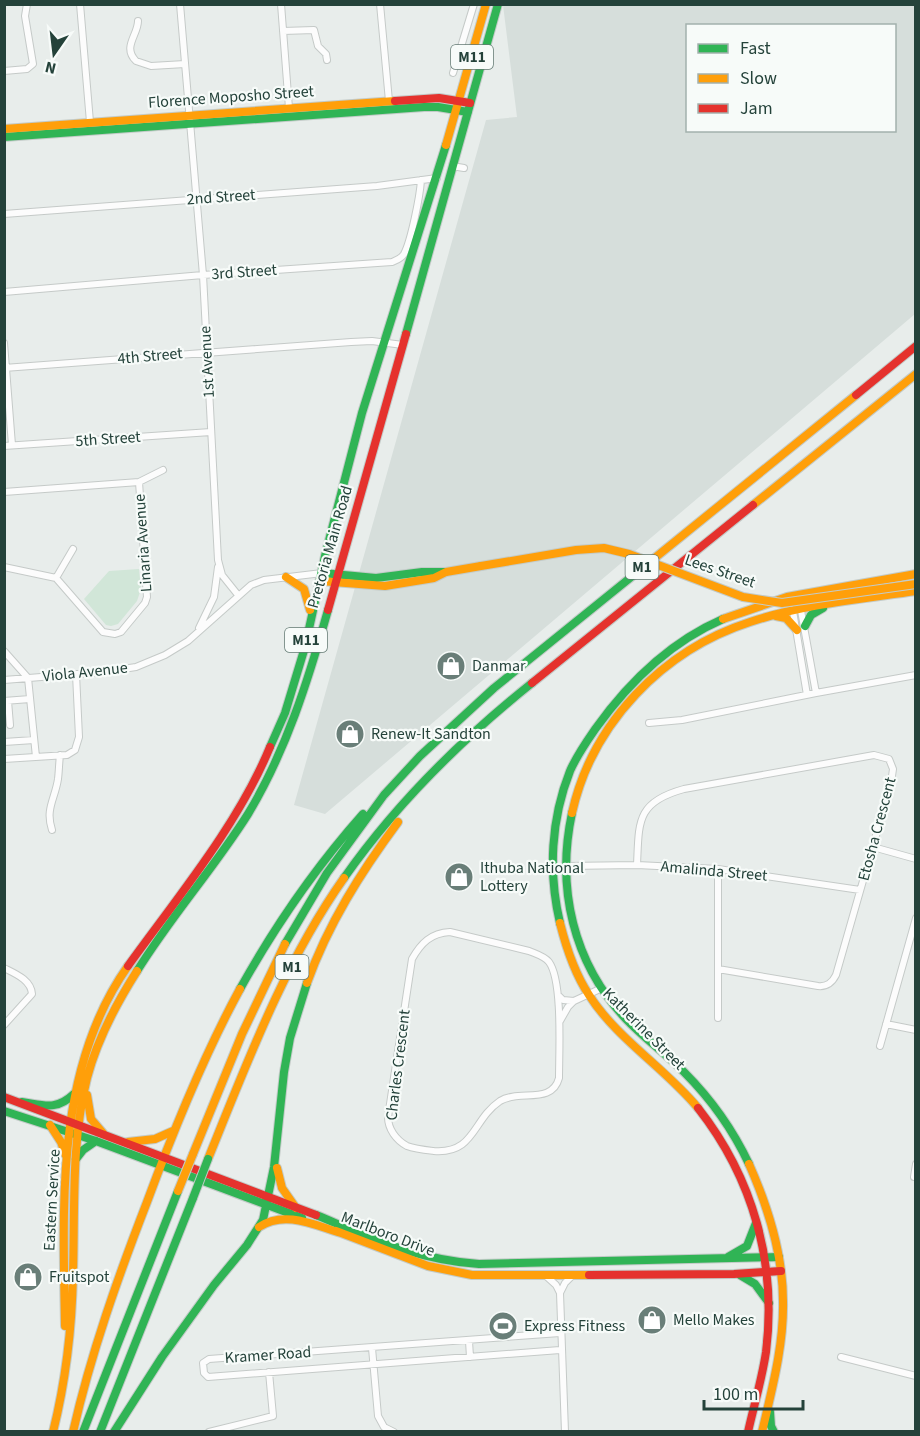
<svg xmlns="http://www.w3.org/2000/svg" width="920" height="1436" viewBox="0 0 920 1436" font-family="'Source Sans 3',sans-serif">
  <rect width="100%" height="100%" fill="#e8edeb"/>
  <!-- built -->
  <path fill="#d6dedb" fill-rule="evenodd" d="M503,5H915V314L325,814L294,805L486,120L517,117ZM688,26H894V130H688Z"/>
  <!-- green -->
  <path fill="#d1e6d8" d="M139,569L141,589L137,601L118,624L111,626L106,625L84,599L109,571Z"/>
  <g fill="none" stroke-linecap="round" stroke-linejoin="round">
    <!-- street casing -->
    <g stroke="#c5cac8" stroke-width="8">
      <path id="street" d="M80,4L90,122
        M180,4L203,275L218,560L222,575L238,595
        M281,4L289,108
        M380,4L389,101
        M138,21C138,35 122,47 136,61L151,66L185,64
        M283,31L314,30L318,46L326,54L327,60
        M4,71L27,69L33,64L25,16L27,4
        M453,73L474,4
        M452,166L464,168
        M4,214L377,186L437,178
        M4,292L203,275L392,262C397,260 401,259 404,254C411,241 420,196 421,180
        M4,343L12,445
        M4,368L351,342L372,341L403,345
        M4,446L211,432
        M4,492L139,482L163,470
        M4,567L56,578L103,632L115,634L121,632L145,603L147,597L139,482
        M56,578L73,549
        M788,599L793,611L807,695
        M800,605L816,693
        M199,628L214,597L218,567
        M4,651L28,678L36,757
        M4,680L103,672L136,667L165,655L188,641L251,585L264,580L322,573
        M4,701L30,699
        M8,701L10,725
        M649,723L682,720L816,693L916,675
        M4,742L34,740
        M4,759L67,755L75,750L79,737L76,674
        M52,830C45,809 55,799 58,779C59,771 59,763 60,755
        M873,847L916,859
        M637,865C639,822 636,802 684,789L874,755L889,759L893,769L891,783L836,975C832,983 827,987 818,986L718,969
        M552,870L566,866L637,865L718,869L860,890
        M450,932L529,951C536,954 544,956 549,962C563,981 559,1053 559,1078C552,1105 519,1089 500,1101C472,1120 475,1154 434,1151C425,1150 415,1149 407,1146C396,1140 388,1129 388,1117L412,959C421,943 431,933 450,932Z
        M4,968C16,974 31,980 32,994L4,1025
        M558,995L563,1000L574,1001L602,988
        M718,1018V869
        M560,1021L568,1007L574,1001
        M886,1024L916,1030
        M880,1046L916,918
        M914,1177L916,1164
        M545,1275L556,1285L560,1293
        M560,1333L209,1359L203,1363L204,1373L208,1377L560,1350
        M469,1341L470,1357
        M372,1348L378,1416L384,1427L394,1432
        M841,1357L916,1376
        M209,1432L273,1416L269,1372
        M565,1432L560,1293L565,1283L573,1275"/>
    </g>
    <!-- fast casing -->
    <g stroke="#c3cbc8" stroke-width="10">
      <path id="fast" d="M4,137L424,107H438L468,112
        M406,334L498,4
        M322,573L376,578L422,572H445
        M805,626L811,615L823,608
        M270,747L285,713L305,647L325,556L362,413L446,145
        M572,813C556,888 573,963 626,1019C644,1038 665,1053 684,1072C710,1098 733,1130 749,1164
        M344,878C396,804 462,739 532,683
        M560,923C548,872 551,819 570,771C577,755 587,741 596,728C629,682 670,642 723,619
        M285,944L327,873L384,795L420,756L494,688L651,561
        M137,971C171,916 214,868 248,814C286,751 308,681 328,610
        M240,989C275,926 315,868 363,814
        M22,1102C44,1105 56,1111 74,1094
        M4,1111L96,1141L302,1218
        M76,1159L83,1150L96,1141
        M316,1215C372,1238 417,1260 479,1264L779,1257
        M728,1257L747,1246L756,1223
        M740,1275L755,1284L769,1303
        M770,1412L771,1426L774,1432
        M83,1432L178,1191
        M100,1432L193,1198
        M114,1432L162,1357L214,1285L247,1245L263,1220L274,1167L284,1072L290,1038L307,983"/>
    </g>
    <!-- slow casing -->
    <g stroke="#c3cbc8" stroke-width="10">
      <path id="slow" d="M4,129L395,101
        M446,145L486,4
        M753,505L916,374
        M651,561L856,395
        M286,577L304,589L310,610
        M320,581L385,586L434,578L446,572L481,566
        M776,616L786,618L797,630
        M723,619L787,597L916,574
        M572,813C592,723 663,650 750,622C804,604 861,599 916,591
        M560,923C566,947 575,974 589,995C617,1039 665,1068 698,1108
        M307,983C328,924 361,872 398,822
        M87,1095L91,1119L103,1133
        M50,1125L61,1142L66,1156
        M128,1142L155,1139L173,1131
        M193,1154L242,1034L285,944
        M208,1159C247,1063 284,963 344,878
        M749,1164C768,1207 783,1254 783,1301C784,1345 772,1389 762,1432
        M277,1168L282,1188L296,1208
        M259,1227C285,1210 314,1225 341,1233
        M336,1231L428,1266L472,1275H589
        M65,1326C63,1206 55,1069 128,966
        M53,1432C66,1380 72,1328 73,1274C75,1209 71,1142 87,1078C97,1040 116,1004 137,971
        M73,1432C91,1353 118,1277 147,1202C174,1129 203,1057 240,989"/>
    </g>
    <!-- jam casing -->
    <g stroke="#c3cbc8" stroke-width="10">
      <path id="jam" d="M395,101L439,98L470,103
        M856,395L916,346
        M328,610L406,334
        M532,683L753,505
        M128,966C177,898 238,825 270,747
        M4,1097L316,1215
        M698,1108C753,1178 777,1263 766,1352C762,1379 754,1405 748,1432
        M589,1275L734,1274L781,1271"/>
    </g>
    <!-- street -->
    <use href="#street" stroke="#fcfcfc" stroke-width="6"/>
    <!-- fast -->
    <use href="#fast" stroke="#30b455" stroke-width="8"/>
    <!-- slow -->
    <use href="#slow" stroke="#ff9f0a" stroke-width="8"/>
    <!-- jam -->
    <use href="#jam" stroke="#e5322d" stroke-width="8"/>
    <!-- fast-bridge casing -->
    <g stroke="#c3cbc8" stroke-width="10" stroke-linecap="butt">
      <path id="fast-bridge" d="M193,1198L208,1159"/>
    </g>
    <!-- slow-bridge casing -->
    <g stroke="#c3cbc8" stroke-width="10" stroke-linecap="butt">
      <path id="slow-bridge" d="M481,566L576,550L604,548L629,554L743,597L782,603L916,584
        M178,1191L193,1154"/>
    </g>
    <!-- fast-bridge -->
    <use href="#fast-bridge" stroke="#30b455" stroke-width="8"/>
    <!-- slow-bridge -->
    <use href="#slow-bridge" stroke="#ff9f0a" stroke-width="8"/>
  </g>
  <!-- icons -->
  <defs>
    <g id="shop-disc" transform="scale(1.5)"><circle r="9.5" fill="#697e78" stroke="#f7fbf9"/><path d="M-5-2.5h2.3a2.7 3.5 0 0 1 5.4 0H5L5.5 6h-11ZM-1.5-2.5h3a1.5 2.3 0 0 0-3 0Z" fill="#fff"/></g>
    <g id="stadium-disc" transform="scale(1.5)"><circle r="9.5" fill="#697e78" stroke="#f7fbf9"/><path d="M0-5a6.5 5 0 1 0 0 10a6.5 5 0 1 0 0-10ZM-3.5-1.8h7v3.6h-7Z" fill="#fff"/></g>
  </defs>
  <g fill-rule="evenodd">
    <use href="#shop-disc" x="451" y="666"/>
    <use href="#shop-disc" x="350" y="734"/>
    <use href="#shop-disc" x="459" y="877"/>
    <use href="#shop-disc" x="28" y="1277"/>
    <use href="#shop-disc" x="652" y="1320"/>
    <use href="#stadium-disc" x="503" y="1326"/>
  </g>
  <g text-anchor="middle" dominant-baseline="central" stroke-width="4.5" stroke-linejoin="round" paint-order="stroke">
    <!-- shield labels -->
    <g fill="#f7fbf9" stroke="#637a73" stroke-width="1.5">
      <rect x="451" y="45" width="42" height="24" rx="4.5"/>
      <rect x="625.5" y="555" width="33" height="24" rx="4.5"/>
      <rect x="285" y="628" width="42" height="24" rx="4.5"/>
      <rect x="275.5" y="955" width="33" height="24" rx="4.5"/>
    </g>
    <g font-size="15" font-weight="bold" fill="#24423a">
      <text x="472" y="57">M11</text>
      <text x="642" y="567">M1</text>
      <text x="306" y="640">M11</text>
      <text x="292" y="967">M1</text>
    </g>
    <!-- street labels -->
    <g font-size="16" fill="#24423a" stroke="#f7fbf9">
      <text transform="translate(231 97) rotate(-4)">Florence Moposho Street</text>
      <text transform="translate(221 197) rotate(-4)">2nd Street</text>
      <text transform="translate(244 272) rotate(-4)">3rd Street</text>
      <text transform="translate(150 356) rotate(-5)">4th Street</text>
      <text transform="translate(207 362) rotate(-93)">1st Avenue</text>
      <text transform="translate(108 439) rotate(-4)">5th Street</text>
      <text transform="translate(143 543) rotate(-94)">Linaria Avenue</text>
      <text transform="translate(330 547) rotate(-74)">Pretoria Main Road</text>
      <text transform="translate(720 571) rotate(19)">Lees Street</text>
      <text transform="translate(85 672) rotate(-6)">Viola Avenue</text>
      <text transform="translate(877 829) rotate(-75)">Etosha Crescent</text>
      <text transform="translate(714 871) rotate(5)">Amalinda Street</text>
      <text transform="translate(644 1029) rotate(45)">Katherine Street</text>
      <text transform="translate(398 1065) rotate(-83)">Charles Crescent</text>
      <text transform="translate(52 1200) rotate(-87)">Eastern Service</text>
      <text transform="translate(388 1234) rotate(21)">Marlboro Drive</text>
      <text transform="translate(268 1355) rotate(-4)">Kramer Road</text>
    </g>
    <!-- poi labels -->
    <g font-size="16" fill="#24423a" stroke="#f7fbf9" text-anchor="start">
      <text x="472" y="666">Danmar</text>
      <text x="371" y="734">Renew-It Sandton</text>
      <text x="480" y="868">Ithuba National<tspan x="480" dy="18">Lottery</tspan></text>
      <text x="49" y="1277">Fruitspot</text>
      <text x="673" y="1320">Mello Makes</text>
      <text x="524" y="1326">Express Fitness</text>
    </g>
  </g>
  <!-- border -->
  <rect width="920" height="1436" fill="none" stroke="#24423a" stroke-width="12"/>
  <!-- legend -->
  <rect x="686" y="24" width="210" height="108" fill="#f7fbf9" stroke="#a3b1ad" stroke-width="1.5"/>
  <rect x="698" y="44" width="30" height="9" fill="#30b455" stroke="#a3b1ad" stroke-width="1.5"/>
  <text x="740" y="54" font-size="18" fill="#24423a">Fast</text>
  <rect x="698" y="74" width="30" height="9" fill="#ff9f0a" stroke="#a3b1ad" stroke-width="1.5"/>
  <text x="740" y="84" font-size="18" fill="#24423a">Slow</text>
  <rect x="698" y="104" width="30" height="9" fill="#e5322d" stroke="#a3b1ad" stroke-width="1.5"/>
  <text x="740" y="114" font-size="18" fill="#24423a">Jam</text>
  <!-- north arrow -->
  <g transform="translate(54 54) rotate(194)" stroke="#f7fbf9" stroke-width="4.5" paint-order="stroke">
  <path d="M0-4.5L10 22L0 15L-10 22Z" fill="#24423a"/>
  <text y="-9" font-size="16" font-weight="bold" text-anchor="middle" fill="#24423a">N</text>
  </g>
  <!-- scale -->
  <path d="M704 1400v9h99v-9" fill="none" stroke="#24423a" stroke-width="3"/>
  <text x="713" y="1400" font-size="18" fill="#24423a" stroke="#f7fbf9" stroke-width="4.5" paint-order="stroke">100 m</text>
</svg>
